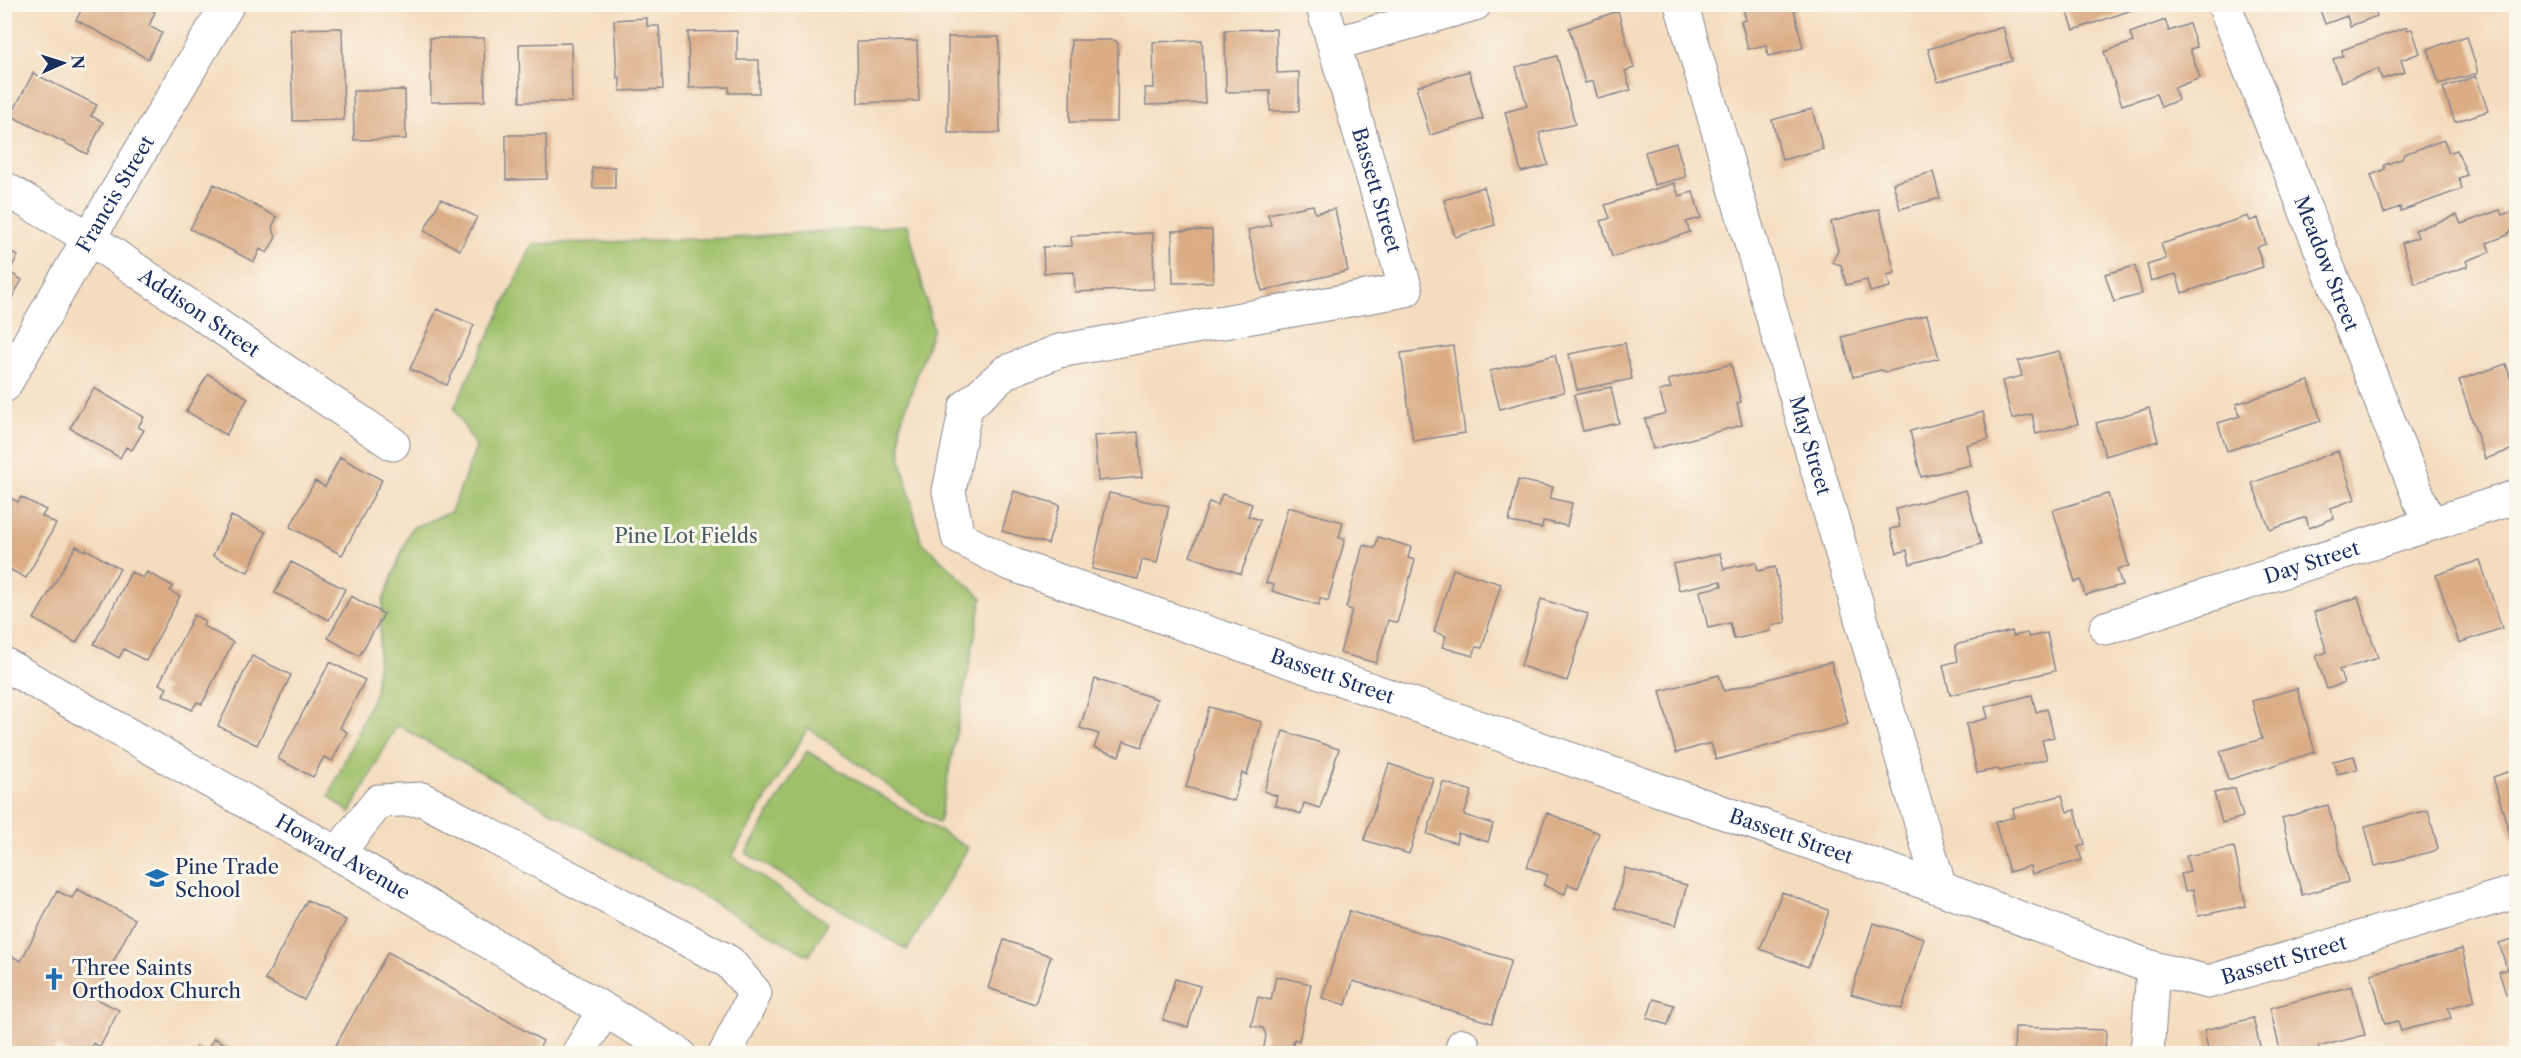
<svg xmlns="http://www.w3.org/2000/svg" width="2521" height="1058" viewBox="0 0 2521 1058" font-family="'Libre Caslon Text',serif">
  <rect width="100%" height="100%" fill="#fbf7ec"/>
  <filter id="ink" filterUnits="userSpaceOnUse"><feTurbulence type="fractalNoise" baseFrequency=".0167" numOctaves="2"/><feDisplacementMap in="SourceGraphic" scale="12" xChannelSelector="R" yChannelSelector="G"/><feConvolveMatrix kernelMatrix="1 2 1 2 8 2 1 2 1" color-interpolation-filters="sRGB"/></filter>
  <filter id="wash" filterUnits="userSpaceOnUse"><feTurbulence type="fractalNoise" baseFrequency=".008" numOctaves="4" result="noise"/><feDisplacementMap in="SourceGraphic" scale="24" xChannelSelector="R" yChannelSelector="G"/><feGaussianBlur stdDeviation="1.35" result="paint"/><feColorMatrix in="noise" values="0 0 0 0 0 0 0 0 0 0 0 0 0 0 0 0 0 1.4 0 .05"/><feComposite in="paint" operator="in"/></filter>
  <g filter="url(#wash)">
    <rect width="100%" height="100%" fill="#f4ddbf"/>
    <!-- green -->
    <path fill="#9fc069" stroke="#5d7864" stroke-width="1.5" d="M908,225L933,329L900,425L901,460L921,541L982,598L939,823L808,728L732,856L827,923L809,956L397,725L350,813L329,796L375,692L383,601L411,528L451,512L476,448L454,408L533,244L733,238Z
      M807,751L968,848L907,950L746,853Z"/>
    <g id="blocks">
      <!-- building -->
      <path fill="#dbad87" d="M85,4H141L155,12L149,26L162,33L148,59L76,20Z
        M1742,4H1793L1803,48L1768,56L1766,45L1748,49L1741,21L1746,20Z
        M2318,4H2373L2377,16L2350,26L2347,16L2325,24Z
        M2065,5H2146L2074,30Z
        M1618,11L1634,68L1625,71L1631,90L1598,99L1593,81L1585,83L1569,28Z
        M647,18V26H659L663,89L620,91V77L617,78L614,20Z
        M2165,20L2169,31L2189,24L2197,47L2190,49L2200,78L2174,88L2178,100L2161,107L2156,94L2122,105L2104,52L2133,42L2130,33Z
        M2003,27L2012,61L1938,82L1928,49Z
        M2407,27V30L2412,29L2420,53L2401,60L2405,72L2382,79L2378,69L2341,82L2333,59L2343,56L2342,50Z
        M342,28L344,120L293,121L290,29Z
        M1276,29L1277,73L1299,72V111H1270V91L1226,92L1225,30Z
        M737,31V60H759V93H729V87L689,88L688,32Z
        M2467,36L2478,73L2439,84L2428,49Z
        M948,37H999L1000,133H948Z
        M430,38H484L485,101L431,102Z
        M1071,40H1114L1118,43L1117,122H1070Z
        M1202,40L1205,103L1146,105L1145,88H1154L1153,42Z
        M917,41L919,101L858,103L857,42Z
        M571,43L572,102H520L519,44Z
        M1557,56L1575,124L1539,133L1548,165L1521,172L1505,112L1527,106L1516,67Z
        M1469,71L1483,119L1430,135L1417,90L1418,86Z
        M33,73L97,105L91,116L103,122L87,154L11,116Z
        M2476,76L2488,111L2455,122L2443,88Z
        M405,90L406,139L354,140L353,91Z
        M1812,109L1823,149L1782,160L1772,120Z
        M506,135H546L547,179L506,180Z
        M2444,140L2449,153L2457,150L2467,175L2459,178L2462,189L2401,211L2400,207L2384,213L2371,175L2385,169L2384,165L2402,159L2404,154Z
        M1676,143L1686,177L1654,185L1645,152Z
        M615,167V188H593L592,168Z
        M1933,172L1940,198L1900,209L1893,183Z
        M1674,183L1679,196L1693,192L1701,218L1686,222L1690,232L1612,257L1601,221L1610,218L1605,205Z
        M214,184L277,217L272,227L276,237L267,253L260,249L254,262L190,229Z
        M1484,187L1495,225L1455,237L1444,200Z
        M441,199L477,217L460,250L424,231Z
        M1313,205L1315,213L1335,209L1348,271L1262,291L1248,230L1271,225L1268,214Z
        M1879,209L1895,273L1887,275L1890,287L1870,292L1867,280L1846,285L1841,265L1832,262L1838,251L1831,222Z
        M2500,210L2502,215L2516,210V229L2508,233V235L2487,243L2490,252L2466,261L2468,266L2415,284L2402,243L2418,237L2415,230L2457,215L2461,224Z
        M2248,216L2250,221L2258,218L2266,244L2257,247L2263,267L2182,293L2176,274L2151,281L2147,265L2166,259L2161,244Z
        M1212,230L1213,282L1173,283L1172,231Z
        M1153,233L1154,289L1075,292L1074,272L1044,273L1043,247L1072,246L1071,236Z
        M4,248L18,256L9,272L22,280L9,303L4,300Z
        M2135,266L2142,294L2114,302L2105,274Z
        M437,309L474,325L447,385L410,369Z
        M1927,315L1939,358L1887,372L1881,370L1853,377L1842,337Z
        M1625,343L1632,379L1577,390L1569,354Z
        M1453,346L1465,433L1413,441L1401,353Z
        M2059,351L2078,424L2036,434L2032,414L2012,419L2002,381L2022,376L2018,361Z
        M1555,355L1564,392L1500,409L1490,371Z
        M1731,364L1741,402L1737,403L1742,425L1653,449L1645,419L1666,413L1659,391L1671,388L1668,380Z
        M2506,364L2516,394V448L2485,459L2459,380Z
        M208,374L248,398L226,435L186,411Z
        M2309,381L2321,421L2227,451L2218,423L2240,416L2236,404Z
        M1611,387L1619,423L1583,431L1574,395Z
        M94,388L144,417L138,427L144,430L132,450L126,447L120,458L70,428Z
        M2149,408L2158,441L2105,456L2096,423Z
        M1983,412L1989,439L1966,445L1971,465L1921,477L1910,431Z
        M1138,432L1142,477L1098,481L1094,436Z
        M2338,451L2355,499L2331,508L2334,518L2309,528L2306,517L2270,530L2252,483Z
        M340,457L382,480L342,555L290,527L315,481L325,487Z
        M1518,480L1553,487L1550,498L1572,503L1567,526L1543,521L1542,528L1509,522Z
        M1966,490L1981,544L1910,564L1907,550L1897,553L1890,529L1900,527L1896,509Z
        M1014,491L1060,505L1048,544L1002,531Z
        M1109,493L1169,506L1157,563L1142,560L1138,579L1092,569Z
        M1222,494L1252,504L1248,516L1260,520L1241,574L1190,556L1209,502L1218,505Z
        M2108,494L2129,566L2117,569L2122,585L2085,595L2081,580L2075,582L2053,510Z
        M9,497L18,502L21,497L46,510L42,516L56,524L26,578L11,570L4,581V505Z
        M1288,507L1343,522L1339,538L1345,539L1328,601L1320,598L1319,605L1272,591L1274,585L1266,583Z
        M231,516L266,532L248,572L213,556Z
        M1378,537L1411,547L1408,558L1415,560L1397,623L1388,620L1376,663L1340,653L1352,610L1346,608L1363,545L1375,548Z
        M76,546L85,551L86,549L120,569L76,643L34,619Z
        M1720,554L1724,569L1756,562L1758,571L1775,567L1786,622L1770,626L1771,631L1734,639L1730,623L1708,628L1700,591L1722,586L1721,581L1679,590L1673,564Z
        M2480,560L2502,628L2459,643L2436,575Z
        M291,562L345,589L329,620L275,593Z
        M1453,569L1501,584L1482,648L1476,647L1473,656L1442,647L1446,636L1434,632Z
        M131,572L143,578L147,572L173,586L170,591L180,596L146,661L124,649L119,658L94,644Z
        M351,596L384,614L359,656L328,638Z
        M2358,597L2378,658L2339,670L2344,683L2327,689L2316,656L2327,652L2314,612Z
        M1541,599L1588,614L1567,681L1521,666Z
        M194,615L205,621L203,626L233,642L202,704L197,702L192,710L163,695L167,688L159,684Z
        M2012,631L2013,636L2027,633L2029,637L2047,633L2055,671L1950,695L1943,665L1958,661L1955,645Z
        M252,656L291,675L257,745L218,726Z
        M330,662L365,680L340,728L347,732L332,761L324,757L313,777L278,759Z
        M1831,662L1848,724L1716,760L1711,743L1676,753L1660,691L1719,675L1724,691Z
        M1095,679L1157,699L1142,747L1124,741L1119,756L1094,748L1099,734L1080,728Z
        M2297,688L2315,752L2228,780L2220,751L2262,739L2252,701Z
        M2032,695L2036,712L2047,709L2054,737L2042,740L2047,759L2000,771L1997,769L1977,773L1966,724L1988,718L1985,707Z
        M1209,707L1262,722L1247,775L1242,773L1234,801L1186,787Z
        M1283,731L1339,749L1320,808L1304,803L1301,814L1275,805L1277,796L1264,791Z
        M2354,756L2358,769L2337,774L2333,761Z
        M1389,764L1433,778L1409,854L1364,840Z
        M2516,769V837L2511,839L2493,777Z
        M1443,782L1472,791L1464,815L1493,824L1488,842L1458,833L1456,843L1427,834Z
        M2235,788L2243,817L2222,823L2214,793Z
        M2062,795L2067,812L2075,810L2085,844L2078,847L2082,860L2032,874L2030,866L2009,872L1995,822L2015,817L2013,809Z
        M2328,805L2348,882L2302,895L2282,818Z
        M2428,810L2438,848L2434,851L2375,866L2365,826Z
        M1547,813L1599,833L1578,888L1568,884L1565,894L1543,885L1548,875L1527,867Z
        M2234,847L2246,906L2198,916L2193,890L2185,891L2181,874L2190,872L2186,856Z
        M1625,868L1687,885L1676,925L1615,908Z
        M77,889L135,919L95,998L119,1010L100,1047L93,1043L87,1054H71L56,1046L52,1054H42L29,1047L25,1054H4V952L21,961L57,891L72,898Z
        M1782,892L1828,910V914L1808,967L1760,949Z
        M307,900L346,920L304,1000L265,980Z
        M1349,911L1511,960L1492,1023L1353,981L1346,1005L1322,998Z
        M1873,923L1924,938L1902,1009L1851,994Z
        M2516,938V1001L2513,992L2506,994L2499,972L2507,969L2499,943Z
        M1004,940L1051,956L1035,1004L988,988Z
        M2462,949L2475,1001L2448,1008L2451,1018L2401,1031L2398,1021L2385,1024L2371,974Z
        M388,952L543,1041L536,1054H331Z
        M1276,976L1311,984L1299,1041L1294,1039L1291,1054L1263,1053L1266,1035L1263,1028L1251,1026L1258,997L1271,1000Z
        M1175,979L1200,986L1188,1027L1163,1020Z
        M2352,986L2365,1035L2318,1047L2320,1054H2281L2270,1008Z
        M1654,999L1674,1005L1668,1025L1647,1018Z
        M2253,1018L2262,1054H2209L2204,1030Z
        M2015,1027L2106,1030L2105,1054H2014Z
        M214,1038L243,1054H194L197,1047L206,1052Z"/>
    </g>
  </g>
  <g filter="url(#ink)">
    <use href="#blocks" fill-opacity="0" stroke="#88868e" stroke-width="1.5"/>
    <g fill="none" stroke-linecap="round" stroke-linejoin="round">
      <!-- minor casing -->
      <g stroke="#88868e" stroke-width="35">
        <g id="minor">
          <path id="s1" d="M1322,4L1406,290L1059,351L1006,372L966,407L949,491L958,537L1008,563L1940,888L2153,968L2208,982L2516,892"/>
          <path id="s2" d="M1681,4L1940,888"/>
          <path id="s3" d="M2224,4L2429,523"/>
          <path d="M1334,44L1475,4"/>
          <path id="s4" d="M4,188L89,238L393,444"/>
          <path id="s5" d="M4,386L89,238L228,4"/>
          <path id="s6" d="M2106,628L2516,497"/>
          <path id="s7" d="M4,664L382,879L679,1054"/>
          <path d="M337,854L379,801L422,799L729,962L755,993L725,1054"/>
          <path d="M578,1054L604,1010"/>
          <path d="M1461,1054L1463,1045"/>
          <path d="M2147,1054L2153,968"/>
        </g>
      </g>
      <!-- minor -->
      <use href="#minor" stroke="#fff" stroke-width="33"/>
    </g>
  </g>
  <!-- icons -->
  <defs>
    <g id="school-bare" transform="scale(1.8)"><path d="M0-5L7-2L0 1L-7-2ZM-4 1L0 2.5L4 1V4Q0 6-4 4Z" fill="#1f6fb2" stroke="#fbf7ec" stroke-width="2.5" paint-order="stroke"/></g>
    <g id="church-bare" transform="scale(1.8)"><path d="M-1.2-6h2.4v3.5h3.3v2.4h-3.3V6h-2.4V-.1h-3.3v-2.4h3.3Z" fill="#1f6fb2" stroke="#fbf7ec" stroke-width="2.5" paint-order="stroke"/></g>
  </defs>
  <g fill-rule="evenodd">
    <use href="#school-bare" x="157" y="878"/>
    <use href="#church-bare" x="54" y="979"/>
  </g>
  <g text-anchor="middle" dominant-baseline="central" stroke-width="6" stroke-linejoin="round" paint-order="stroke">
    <!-- street labels -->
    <g font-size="20" fill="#1b2f5e" stroke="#fbf7ec">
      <text stroke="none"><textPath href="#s1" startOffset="194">Bassett Street</textPath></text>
      <text stroke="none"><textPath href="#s5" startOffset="222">Francis Street</textPath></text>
      <text stroke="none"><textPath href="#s3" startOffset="279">Meadow Street</textPath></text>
      <text stroke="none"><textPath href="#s4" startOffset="232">Addison Street</textPath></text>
      <text stroke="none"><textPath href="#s2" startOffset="460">May Street</textPath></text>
      <text stroke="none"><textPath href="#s6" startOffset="216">Day Street</textPath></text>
      <text stroke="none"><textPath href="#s1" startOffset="1293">Bassett Street</textPath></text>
      <text stroke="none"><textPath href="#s1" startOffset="1779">Bassett Street</textPath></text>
      <text stroke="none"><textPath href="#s7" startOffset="390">Howard Avenue</textPath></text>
      <text stroke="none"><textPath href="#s1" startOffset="2300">Bassett Street</textPath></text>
    </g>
    <!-- park labels -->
    <g font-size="20" fill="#435a61" stroke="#fbf7ec">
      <text x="686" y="536">Pine Lot Fields</text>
    </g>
    <!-- poi labels -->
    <g font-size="20" fill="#1b2f5e" stroke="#fbf7ec" text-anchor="start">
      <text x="175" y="867">Pine Trade<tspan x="175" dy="23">School</tspan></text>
      <text x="72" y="968">Three Saints<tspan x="72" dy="23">Orthodox Church</tspan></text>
    </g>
  </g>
  <!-- margin -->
  <rect width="2521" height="1058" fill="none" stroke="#fbf7ec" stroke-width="24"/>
  <!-- north arrow -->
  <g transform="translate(63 63) rotate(87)" stroke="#fbf7ec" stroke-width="4.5" paint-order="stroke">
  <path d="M0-4.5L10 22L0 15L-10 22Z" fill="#1b2f5e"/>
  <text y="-9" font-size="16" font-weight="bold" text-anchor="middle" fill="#1b2f5e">N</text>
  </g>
</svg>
